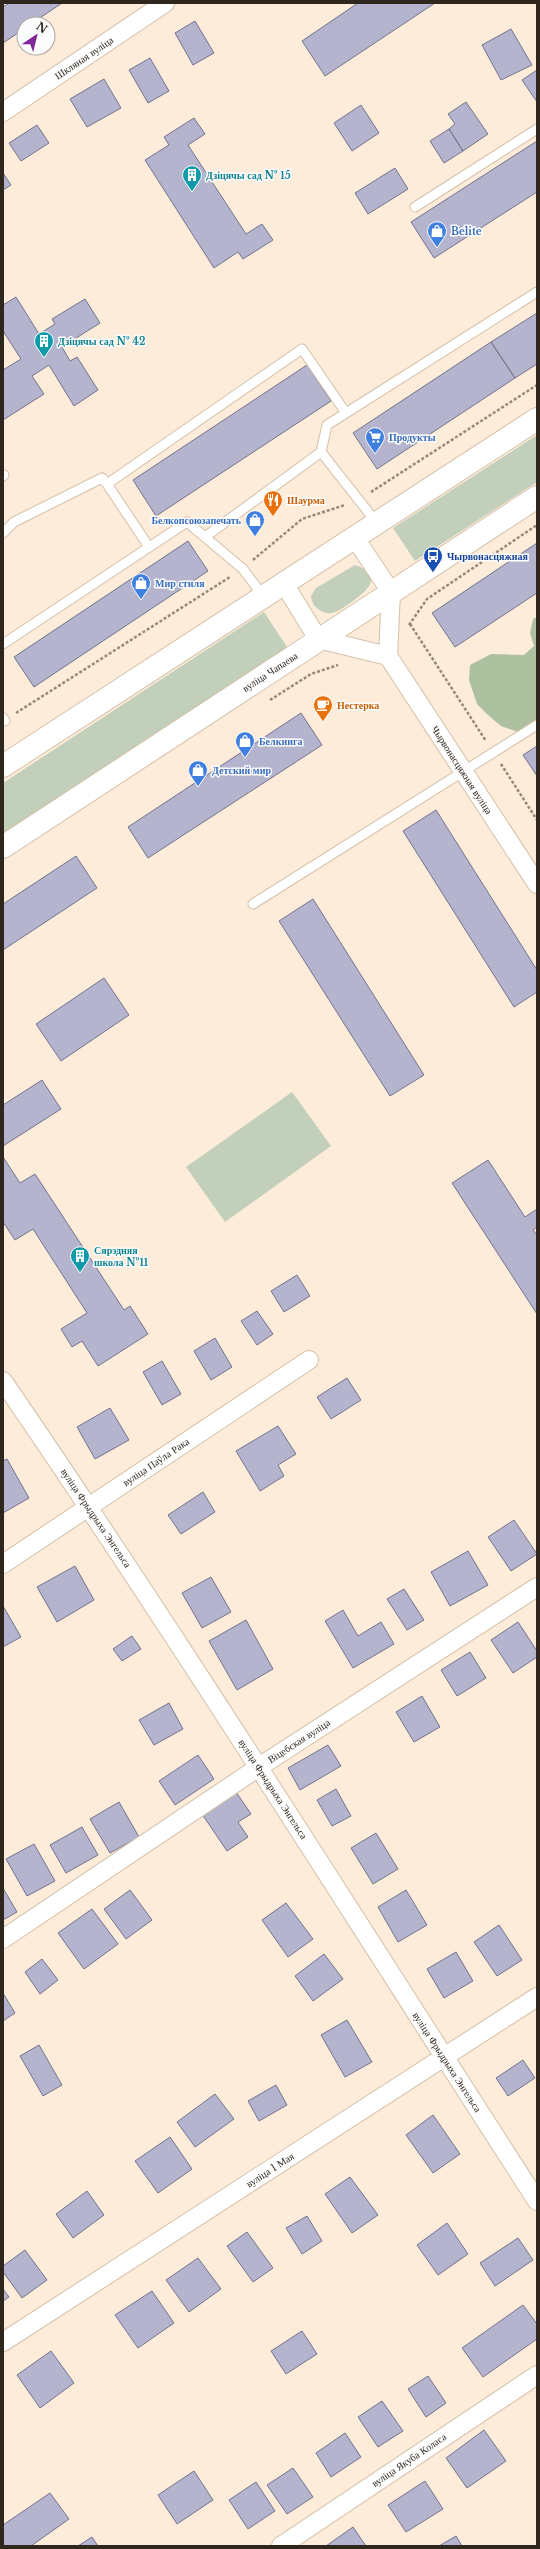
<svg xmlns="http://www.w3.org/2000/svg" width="540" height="2549" viewBox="0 0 540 2549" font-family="'Libre Baskerville',serif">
  <rect width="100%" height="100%" fill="#fdecd9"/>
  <!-- green -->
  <path fill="#c2cfba" d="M537,435V482L415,561L393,528Z
    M355,565C383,575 370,589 353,601C341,609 331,619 318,609C313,605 312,602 311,596L316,588Z
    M264,612L289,650L3,838V783Z
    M292,1092L331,1146L225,1222L186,1167Z"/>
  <!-- forest -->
  <path fill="#adc0a0" d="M537,617V729L521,733L501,726L488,715L477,704L469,680L470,665L491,654L524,655L534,646L530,633L533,619Z"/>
  <!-- building -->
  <path fill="#b4b4cf" stroke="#74738d" d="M9,3H62L31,24H24V29L3,43V7Z
    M358,3H435L325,76L302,41Z
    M195,21L214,53L193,65L175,33Z
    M511,29L532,65L501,80L482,45Z
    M150,58L169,91L148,103L129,70Z
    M537,70V102L522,80Z
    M104,79L121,108L87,127L70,99Z
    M466,102L488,134L463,151L449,129L455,124L448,114Z
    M361,105L379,133L352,151L334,123Z
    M194,118L205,134L188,145L246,234L262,224L273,240L243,259L238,252L214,268L145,160L169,145L164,137Z
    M37,125L49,143L21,161L9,143Z
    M449,129L463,151L444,163L430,141Z
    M537,141V192L434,258L411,222Z
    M395,168L408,189L368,214L355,193Z
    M3,173L11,185L3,190Z
    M16,297L39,334L55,324L52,319L85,299L100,323L62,347L70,361L77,357L98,390L74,406L49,365L32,376L44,394L3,420V370L21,359L3,331V305Z
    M537,313V364L515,378L491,342Z
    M491,342L515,378L377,469L353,433Z
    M307,365L331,401L156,516L133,480Z
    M188,541L208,571L34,687L14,657Z
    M537,543V593L455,647L432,613Z
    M301,713L322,745L148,858L128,827Z
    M537,746V776L523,755Z
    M436,810L537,970V992L514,1007L403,831Z
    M76,856L97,888L3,950V904Z
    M313,899L424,1075L390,1096L279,921Z
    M104,978L129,1015L61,1061L36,1024Z
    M42,1080L61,1109L3,1146V1105Z
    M3,1157L20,1183L35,1174L124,1310L130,1306L148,1334L98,1366L82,1341L72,1347L61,1329L87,1313L33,1229L15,1240L3,1222Z
    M488,1160L525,1217L537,1209V1227L533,1230L537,1235V1314L452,1183Z
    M297,1275L310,1296L284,1312L271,1291Z
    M257,1311L273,1334L257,1345L241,1321Z
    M215,1338L232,1367L211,1380L194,1351Z
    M162,1361L181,1394L162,1405L143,1372Z
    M347,1378L361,1400L331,1419L317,1397Z
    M110,1408L129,1440L95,1459L77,1427Z
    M278,1426L296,1454L278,1465L284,1476L260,1491L236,1451Z
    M7,1459L29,1498L3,1513V1461Z
    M203,1492L215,1512L181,1534L168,1515Z
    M514,1520L537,1554L511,1571L488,1537Z
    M468,1551L488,1585L450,1606L431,1572Z
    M75,1566L94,1600L57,1622L37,1587Z
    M211,1577L231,1612L202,1628L182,1593Z
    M404,1589L424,1620L407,1630L387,1599Z
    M3,1606L21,1637L3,1647Z
    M343,1610L358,1636L381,1622L394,1644L353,1668L325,1621Z
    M246,1620L273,1669L237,1690L209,1641Z
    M518,1622L537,1651V1657L513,1673L491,1640Z
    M132,1636L141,1649L122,1661L113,1649Z
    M470,1652L486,1678L457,1696L441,1670Z
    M422,1696L440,1727L414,1742L396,1712Z
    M169,1703L183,1729L154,1745L139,1720Z
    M328,1745L341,1766L300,1790L288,1768Z
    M198,1755L214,1779L175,1805L159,1781Z
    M336,1789L351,1816L332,1826L317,1800Z
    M236,1792L251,1814L238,1822L248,1837L227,1851L202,1814Z
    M119,1802L139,1837L110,1853L90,1819Z
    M82,1827L98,1855L66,1873L50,1845Z
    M376,1833L398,1869L373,1884L351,1848Z
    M34,1844L55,1881L27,1896L6,1859Z
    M3,1888L17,1912L3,1920Z
    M130,1890L152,1920L126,1939L104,1909Z
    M406,1890L427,1925L398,1942L378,1907Z
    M286,1903L313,1939L288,1957L262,1920Z
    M92,1909L118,1944L84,1969L58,1933Z
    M499,1925L522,1960L497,1976L474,1942Z
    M456,1952L473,1981L444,1998L427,1969Z
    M324,1954L343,1979L313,2001L295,1976Z
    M42,1959L58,1980L40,1994L25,1972Z
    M3,1993L15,2013L3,2021Z
    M347,2020L372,2062L345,2077L321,2035Z
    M39,2045L62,2085L43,2096L20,2056Z
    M523,2060L535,2078L508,2096L496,2078Z
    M276,2085L287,2105L259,2121L248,2101Z
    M215,2094L234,2119L195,2147L177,2122Z
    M433,2115L460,2154L433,2173L406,2135Z
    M170,2137L192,2169L158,2193L135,2161Z
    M350,2177L378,2215L352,2233L325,2194Z
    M87,2191L104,2215L73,2238L56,2214Z
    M307,2216L322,2241L302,2254L286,2228Z
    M447,2223L468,2254L438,2275L417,2245Z
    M247,2232L273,2268L253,2282L227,2246Z
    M518,2238L533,2260L495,2286L480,2263Z
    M25,2250L47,2280L22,2298L3,2272V2266Z
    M198,2258L221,2289L189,2312L166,2280Z
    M3,2289L9,2297L3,2301Z
    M152,2291L174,2323L138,2348L115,2315Z
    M523,2305L537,2324V2339L483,2377L462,2348Z
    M302,2331L317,2354L286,2374L271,2351Z
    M51,2351L74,2383L40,2408L17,2375Z
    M428,2376L446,2403L426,2417L408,2389Z
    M382,2401L403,2431L378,2447L358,2417Z
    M484,2430L506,2461L467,2488L446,2458Z
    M345,2433L361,2457L331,2477L316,2453Z
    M293,2468L313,2497L287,2514L267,2485Z
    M194,2471L213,2500L177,2524L158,2495Z
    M425,2481L443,2509L406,2532L388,2505Z
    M256,2482L275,2511L248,2529L229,2500Z
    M50,2493L69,2519L31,2546H3V2525Z
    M353,2527L366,2546H326Z
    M456,2536L462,2546H439Z
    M92,2537L98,2546H78Z"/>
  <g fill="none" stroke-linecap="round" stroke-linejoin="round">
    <!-- lane casing -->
    <g stroke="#d4c0a9" stroke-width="11">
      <path id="lane" d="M415,207L537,129
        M321,452L327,425L537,292
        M3,476L4,475
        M3,533L14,522L102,478L107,484
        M205,537L321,452L377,523
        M149,547L107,484L302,349L346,413
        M3,644L187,522L243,569L263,596
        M3,718L5,721
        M253,904L537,725"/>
    </g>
    <!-- street casing -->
    <g stroke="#d4c0a9" stroke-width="20">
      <path id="street" d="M3,112L165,3
        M355,538L391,592L388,656
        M283,582L318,639L388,656
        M388,656L537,884
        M3,1381C187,1650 360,1927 537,2201
        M3,1564L309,1360
        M3,1939L259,1767L537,1587
        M3,2342L537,1997
        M281,2546L537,2375"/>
    </g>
    <!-- secondary casing -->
    <g stroke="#d4c0a9" stroke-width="24">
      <path id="secondary" d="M3,766L537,419
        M3,847L537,497"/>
    </g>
    <!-- path -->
    <path stroke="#96897b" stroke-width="2.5" stroke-dasharray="3 2" stroke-linecap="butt" d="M371,492L537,385
      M253,560L302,519L345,505
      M410,624L486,741
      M409,625L427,599L537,525
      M270,700L311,674L338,665
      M16,713L230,577
      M501,764L537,820"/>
    <!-- lane -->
    <use href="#lane" stroke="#fff" stroke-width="9"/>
    <!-- street -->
    <use href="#street" stroke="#fff" stroke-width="18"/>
    <!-- secondary -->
    <use href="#secondary" stroke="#fff" stroke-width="22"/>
  </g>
  <!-- icons -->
  <defs>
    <g id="building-pin" transform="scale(1)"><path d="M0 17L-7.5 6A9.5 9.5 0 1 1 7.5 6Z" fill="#0f9aa8" stroke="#fcfcfc"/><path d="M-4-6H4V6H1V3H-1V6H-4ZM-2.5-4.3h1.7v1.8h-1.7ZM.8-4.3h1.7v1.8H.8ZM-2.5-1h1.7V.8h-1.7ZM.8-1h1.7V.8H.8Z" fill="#fff"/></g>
    <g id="shop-pin" transform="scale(1)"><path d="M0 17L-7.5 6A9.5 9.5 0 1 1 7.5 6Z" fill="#3f7fe0" stroke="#fcfcfc"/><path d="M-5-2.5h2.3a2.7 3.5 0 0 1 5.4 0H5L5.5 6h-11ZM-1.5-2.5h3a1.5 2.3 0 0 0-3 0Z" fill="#fff"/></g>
    <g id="supermarket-pin" transform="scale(1)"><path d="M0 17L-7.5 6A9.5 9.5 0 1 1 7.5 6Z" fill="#3f7fe0" stroke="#fcfcfc"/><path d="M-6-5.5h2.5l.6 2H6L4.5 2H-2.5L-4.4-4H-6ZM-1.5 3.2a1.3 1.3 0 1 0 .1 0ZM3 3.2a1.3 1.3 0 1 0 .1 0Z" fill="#fff"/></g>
    <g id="restaurant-pin" transform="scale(1)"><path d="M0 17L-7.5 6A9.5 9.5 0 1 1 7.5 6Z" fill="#e8710a" stroke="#fcfcfc"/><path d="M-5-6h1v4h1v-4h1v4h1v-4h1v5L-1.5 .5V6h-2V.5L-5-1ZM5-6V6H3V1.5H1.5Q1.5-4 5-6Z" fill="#fff"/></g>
    <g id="bus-pin" transform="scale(1)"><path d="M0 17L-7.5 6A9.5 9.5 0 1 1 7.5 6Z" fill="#1a4fb4" stroke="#fcfcfc"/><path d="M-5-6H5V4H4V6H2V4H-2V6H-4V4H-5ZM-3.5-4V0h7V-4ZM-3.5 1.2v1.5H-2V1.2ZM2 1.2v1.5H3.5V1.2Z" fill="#fff"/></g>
    <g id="cafe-pin" transform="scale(1)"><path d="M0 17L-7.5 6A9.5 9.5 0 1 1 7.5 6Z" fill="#e8710a" stroke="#fcfcfc"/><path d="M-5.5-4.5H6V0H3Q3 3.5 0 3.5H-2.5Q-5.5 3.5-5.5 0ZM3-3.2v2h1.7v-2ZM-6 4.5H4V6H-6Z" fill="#fff"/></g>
  </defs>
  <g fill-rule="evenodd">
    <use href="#building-pin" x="192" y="175"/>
    <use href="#shop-pin" x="437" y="231"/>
    <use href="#building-pin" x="44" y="341"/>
    <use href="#supermarket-pin" x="375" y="437"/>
    <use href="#restaurant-pin" x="273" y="500"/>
    <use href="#shop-pin" x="255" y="520"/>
    <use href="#bus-pin" x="433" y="556"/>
    <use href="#shop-pin" x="141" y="583"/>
    <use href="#cafe-pin" x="323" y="705"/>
    <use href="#shop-pin" x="245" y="741"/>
    <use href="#shop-pin" x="198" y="770"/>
    <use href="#building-pin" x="80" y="1256"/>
  </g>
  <g text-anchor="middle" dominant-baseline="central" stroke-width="3" stroke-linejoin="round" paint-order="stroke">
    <!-- street labels -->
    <g font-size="10" fill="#2f271e" stroke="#fcfcfc">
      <text transform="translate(84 58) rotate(-34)">Шкляная вуліца</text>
      <text transform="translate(270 672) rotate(-33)">вуліца Чапаева</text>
      <text transform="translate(462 770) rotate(57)">Чырвонасцяжная вуліца</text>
      <text transform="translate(156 1462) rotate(-34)">вуліца Паўла Рака</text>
      <text transform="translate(96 1518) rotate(56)">вуліца Фрыдрыха Энгельса</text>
      <text transform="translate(299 1741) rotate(-33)">Віцебская вуліца</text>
      <text transform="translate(273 1789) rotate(57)">вуліца Фрыдрыха Энгельса</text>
      <text transform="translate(447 2062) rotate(57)">вуліца Фрыдрыха Энгельса</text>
      <text transform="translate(270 2170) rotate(-33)">вуліца 1 Мая</text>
      <text transform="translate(409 2460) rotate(-34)">вуліца Якуба Коласа</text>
    </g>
    <!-- culture labels -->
    <g font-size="10" font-weight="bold" fill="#0d838f" stroke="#fcfcfc" text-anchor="start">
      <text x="206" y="175">Дзіцячы сад № 15</text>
      <text x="58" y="341">Дзіцячы сад № 42</text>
      <text x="94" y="1250">Сярэдняя<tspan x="94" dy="12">школа №11</tspan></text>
    </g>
    <!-- shop labels -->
    <g font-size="10" font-weight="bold" fill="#366cbe" stroke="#fcfcfc" text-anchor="start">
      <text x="451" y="231">Belite</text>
      <text x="389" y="437">Продукты</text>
      <text x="241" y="520" text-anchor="end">Белкопсоюзапечать</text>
      <text x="155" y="583">Мир стиля</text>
      <text x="259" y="741">Белкнига</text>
      <text x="212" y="770">Детский мир</text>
    </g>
    <!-- food labels -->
    <g font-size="10" font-weight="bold" fill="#c56008" stroke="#fcfcfc" text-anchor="start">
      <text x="287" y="500">Шаурма</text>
      <text x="337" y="705">Нестерка</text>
    </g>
    <!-- transit labels -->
    <g font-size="10" font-weight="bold" fill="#164399" stroke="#fcfcfc" text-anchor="start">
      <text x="447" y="556">Чырвонасцяжная</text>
    </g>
  </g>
  <!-- border -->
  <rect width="540" height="2549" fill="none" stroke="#2f271e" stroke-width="8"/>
  <!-- north arrow -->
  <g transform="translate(36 36) rotate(35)"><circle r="19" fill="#fcfcfc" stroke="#aaa7a3"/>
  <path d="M0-3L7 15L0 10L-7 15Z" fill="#7e2796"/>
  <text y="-6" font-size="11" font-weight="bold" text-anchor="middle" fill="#2f271e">N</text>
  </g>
</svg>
